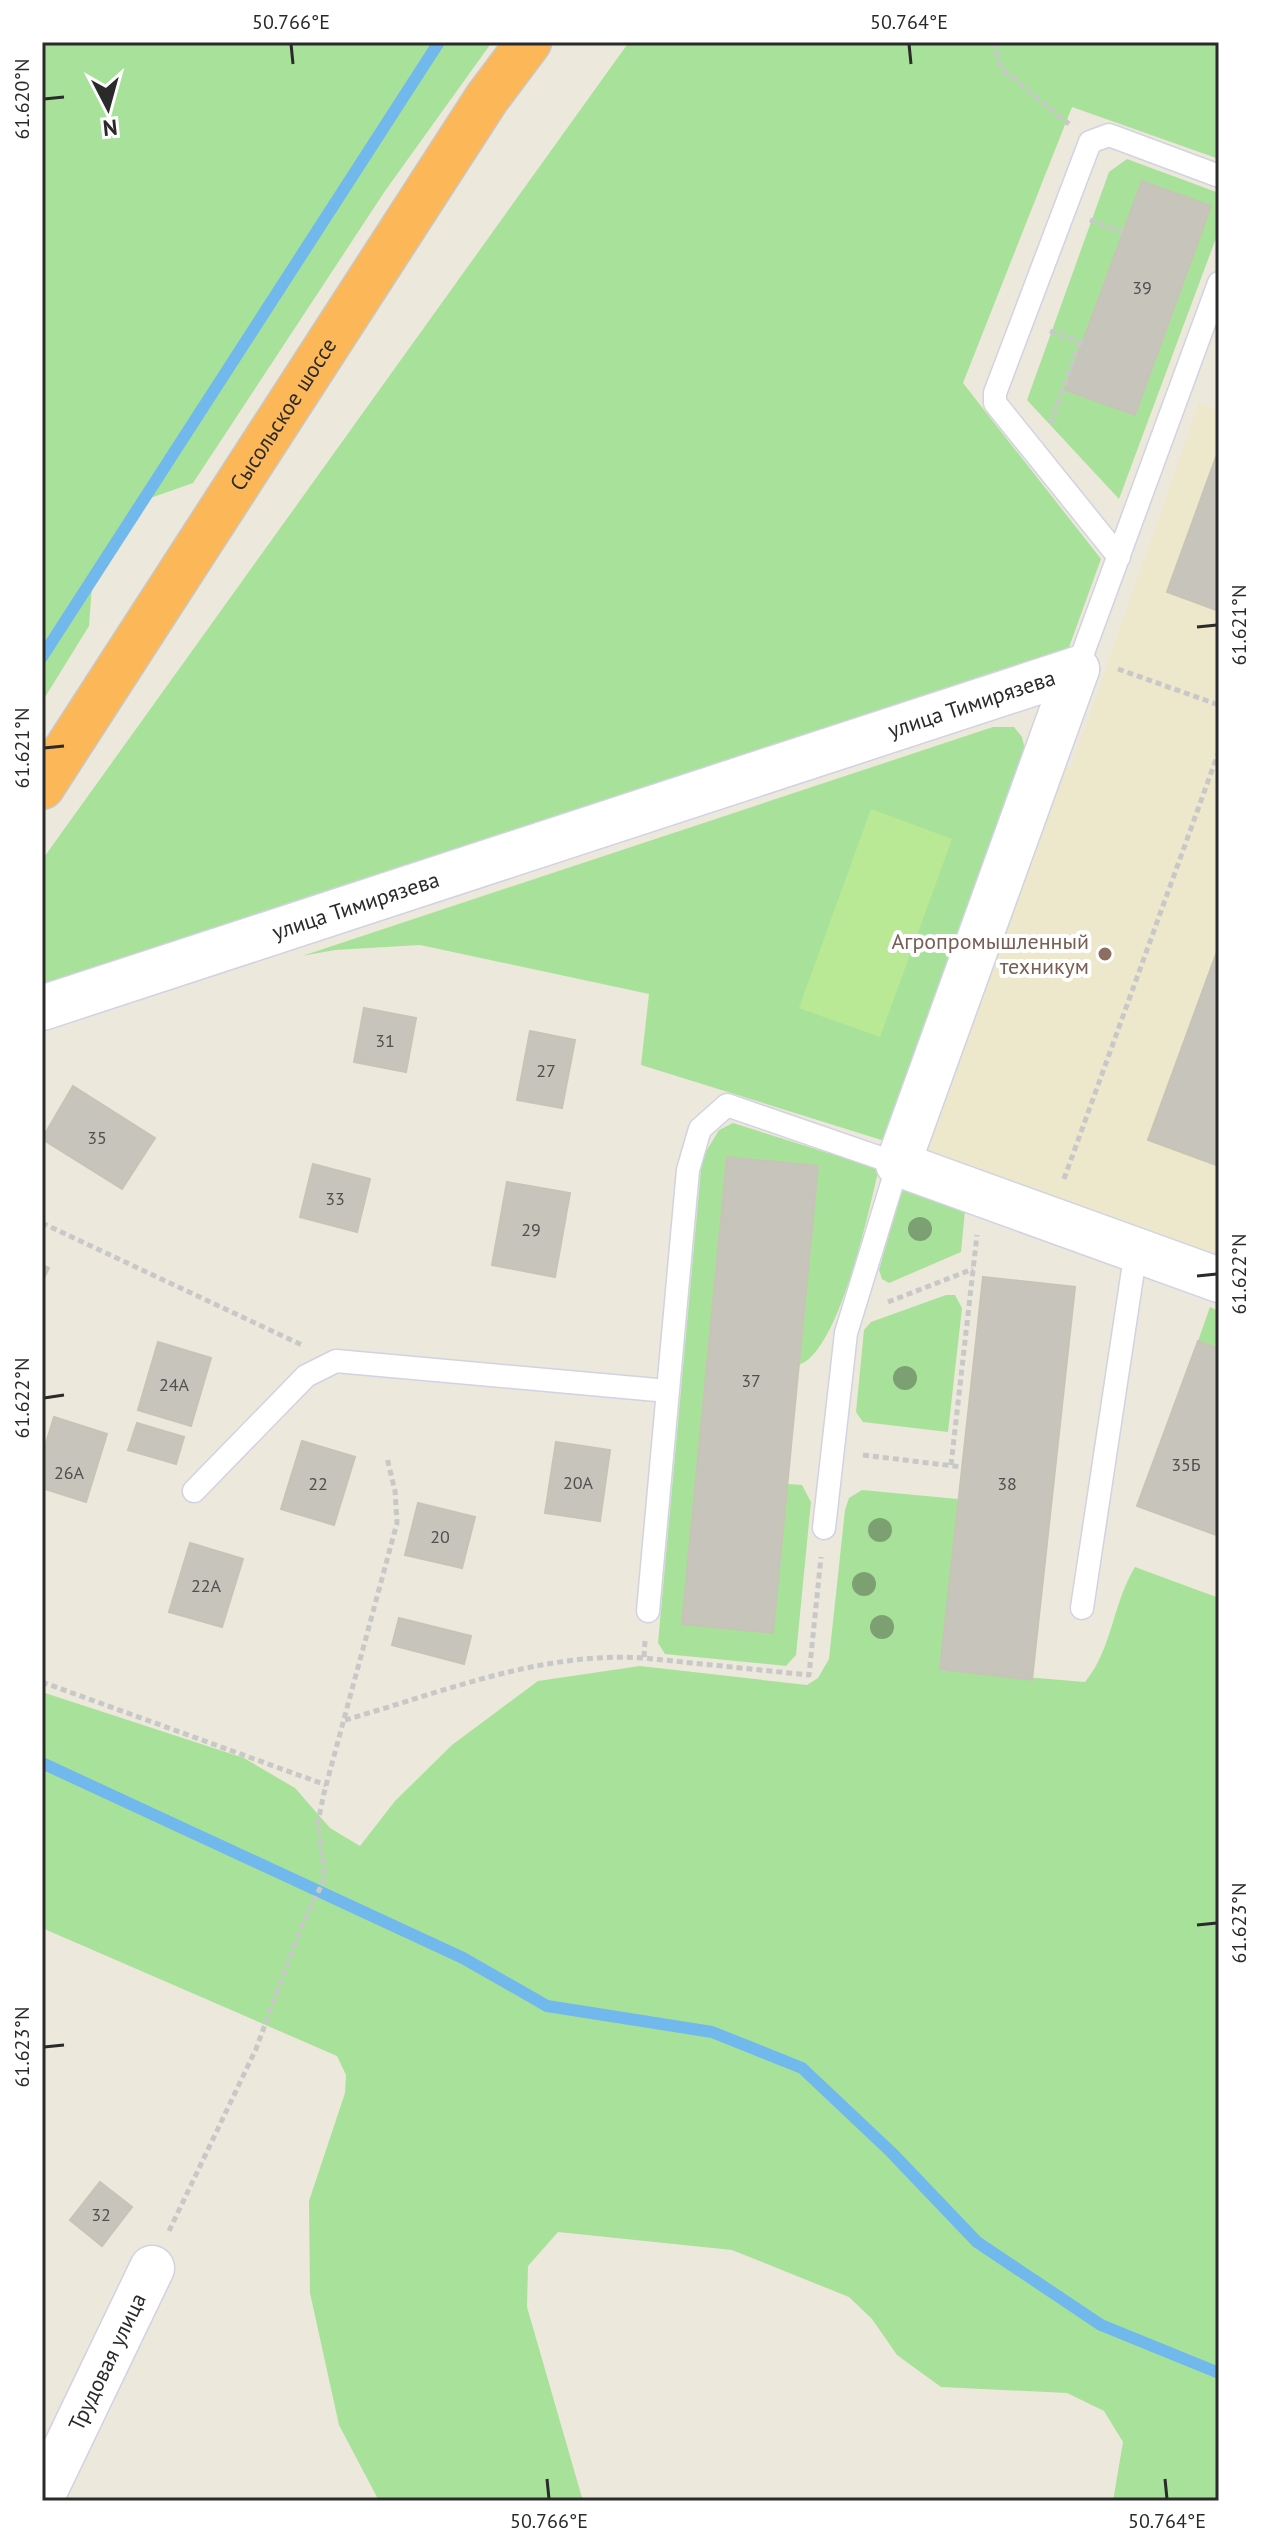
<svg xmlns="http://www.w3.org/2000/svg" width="1261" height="2543" viewBox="0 0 1261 2543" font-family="'PT Sans',sans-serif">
  <rect width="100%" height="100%" fill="#ece8dc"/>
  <!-- education -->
  <path fill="#ede7cc" d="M1199,403L1219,410V1263L926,1152L925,1140L1059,764L1071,768Z"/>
  <!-- green -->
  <path fill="#a8e29a" d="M42,42H492L385,191L193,483L142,501L92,586L89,626L42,702Z
    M629,42H1219V159L1072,107L963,383L1101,559L1068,650L42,984V860Z
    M1127,159L1219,193V230L1119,499L1027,400L1109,172Z
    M993,727H1014L1022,737L1026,754L888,1142L641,1065L649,994L420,945L335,950L302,956Z
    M733,1123L876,1168L878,1172C869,1211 838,1355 798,1365L818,1166L727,1157L682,1624L772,1633L787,1484L802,1485L811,1502L796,1655L786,1666L665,1654L658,1643L702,1158L719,1130Z
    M908,1187L965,1211L961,1252L889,1283L882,1279L879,1270L901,1193Z
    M946,1295H955L962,1308L948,1432L863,1422L856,1412L864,1330L871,1322Z
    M1210,1307L1219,1311V1349L1198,1341Z
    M862,1490L958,1499L940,1670L1085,1682C1112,1650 1113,1602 1135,1567L1219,1598V2501H1113L1123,2442L1104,2411L1067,2393L941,2387L897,2355L872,2319L849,2297L732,2250L558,2232L528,2266L527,2307L583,2501H379L339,2425L310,2293L309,2201L345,2093L346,2075L337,2056L42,1928V1692L244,1758L295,1788L330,1828L360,1846L395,1801L452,1745L538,1681L640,1666L807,1685L818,1678L829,1659L845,1510L849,1498Z"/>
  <!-- pitch -->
  <path fill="#b9e995" d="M871,809L952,839L880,1037L799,1008Z"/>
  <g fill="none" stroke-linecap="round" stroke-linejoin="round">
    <!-- stream -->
    <path stroke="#71b9ec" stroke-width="12" d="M42,657L439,42
      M42,1763L463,1958L547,2006L712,2032L802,2068L891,2152L977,2242L1101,2325L1219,2373"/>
  </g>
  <!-- building -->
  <path fill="#c7c4bc" stroke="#c7c4b6" stroke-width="2" d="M1142,181L1211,206L1135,415L1065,390Z
    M1216,457L1219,458V611L1167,592Z
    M1219,946V1166L1148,1140Z
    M364,1008L416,1018L406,1072L354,1062Z
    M530,1031L575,1040L562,1108L517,1100Z
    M73,1086L155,1138L122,1189L42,1139Z
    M727,1157L818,1166L773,1633L682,1624Z
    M313,1164L370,1179L357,1232L300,1217Z
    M507,1182L570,1193L555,1277L492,1265Z
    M42,1265L49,1268L42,1282Z
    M983,1277L1075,1287L1032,1680L940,1669Z
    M1198,1341L1219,1349V1536L1137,1506Z
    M158,1342L211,1358L191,1426L138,1410Z
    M54,1417L107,1434L86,1502L42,1488V1456Z
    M137,1423L184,1437L176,1464L128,1450Z
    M302,1441L355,1457L334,1525L281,1509Z
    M556,1442L610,1450L600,1521L545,1513Z
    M418,1503L475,1517L462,1568L405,1555Z
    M190,1543L243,1559L222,1627L169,1612Z
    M399,1618L471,1636L464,1664L392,1645Z
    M100,2182L132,2207L102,2246L70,2220Z"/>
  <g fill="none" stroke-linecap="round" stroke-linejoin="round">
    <!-- lane casing -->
    <g stroke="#d2d2e3" stroke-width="25">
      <path id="lane" d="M1119,557L995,403V393L1090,142L1109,135L1219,176
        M1077,669L1219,283
        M194,1491L306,1376L336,1361L668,1391
        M1082,1608L1136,1250
        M648,1611L688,1170L700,1129L727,1105L898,1164L846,1333L824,1528"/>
    </g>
    <!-- street casing -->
    <g stroke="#d2d2e3" stroke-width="47">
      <g id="street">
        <path d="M1077,669L898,1164L1219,1280"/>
        <path id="s1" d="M42,1008L1077,669"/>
        <path id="s2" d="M42,2497L152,2268"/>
      </g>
    </g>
    <!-- highway casing -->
    <g stroke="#c8c8c8" stroke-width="47">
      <g id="highway">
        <path id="s3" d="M42,787L487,98L529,42"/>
      </g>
    </g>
    <!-- path -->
    <path stroke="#c8c8c8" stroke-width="5" stroke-dasharray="6 4" stroke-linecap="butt" d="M993,42L1002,69L1069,124
      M1090,220L1123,232
      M1050,331L1083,343
      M1051,423L1080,341
      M1118,669L1219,705
      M1064,1179L1219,751
      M42,1223L302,1345
      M888,1302L973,1269
      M863,1455L962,1467
      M951,1465L977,1235
      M645,1641L644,1658L809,1675L821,1557
      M42,1682L326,1785
      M345,1720C443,1692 542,1651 644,1658
      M169,2231L256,2049L301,1927L325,1878L318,1822L324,1793L397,1523L395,1491L387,1458"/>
    <!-- lane -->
    <use href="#lane" stroke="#fff" stroke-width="22"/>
    <!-- street -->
    <use href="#street" stroke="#fff" stroke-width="44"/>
    <!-- highway -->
    <use href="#highway" stroke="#fbb758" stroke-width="44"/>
  </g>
  <!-- trees -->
  <g fill="#7ca072">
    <circle cx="920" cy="1229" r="12"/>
    <circle cx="905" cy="1378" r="12"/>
    <circle cx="880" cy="1530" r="12"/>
    <circle cx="864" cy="1584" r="12"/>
    <circle cx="882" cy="1627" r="12"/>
  </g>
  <!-- ticks -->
  <path fill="none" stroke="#2a2a2a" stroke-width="3" d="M291,44L293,64M909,44L911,64M44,99L64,97M1197,627L1217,625M44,748L64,746M1197,1276L1217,1274M44,1398L64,1395M1197,1925L1217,1923M44,2047L64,2045M547,2479L549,2499M1165,2479L1167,2499"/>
  <!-- markers -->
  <circle fill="#8d6e63" stroke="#fff" stroke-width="3" cx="1105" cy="954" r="8"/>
  <g text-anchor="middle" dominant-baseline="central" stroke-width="8" stroke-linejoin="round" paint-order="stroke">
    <!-- number labels -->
    <g font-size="18" fill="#51504e">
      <text x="1142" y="287">39</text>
      <text x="385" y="1040">31</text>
      <text x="546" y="1070">27</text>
      <text x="97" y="1137">35</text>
      <text x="335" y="1198">33</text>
      <text x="531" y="1229">29</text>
      <text x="751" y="1380">37</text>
      <text x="174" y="1384">24А</text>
      <text x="1186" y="1464">35Б</text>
      <text x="69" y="1472">26А</text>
      <text x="578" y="1482">20А</text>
      <text x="318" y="1483">22</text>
      <text x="1007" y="1483">38</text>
      <text x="440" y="1536">20</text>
      <text x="206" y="1585">22А</text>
      <text x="101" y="2214">32</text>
    </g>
    <!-- street labels -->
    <g font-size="22" fill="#2a2a2a" stroke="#fff">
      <text stroke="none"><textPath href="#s3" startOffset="444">Сысольское шоссе</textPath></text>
      <text stroke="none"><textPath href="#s1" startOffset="978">улица Тимирязева</textPath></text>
      <text stroke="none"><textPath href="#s1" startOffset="330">улица Тимирязева</textPath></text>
      <text stroke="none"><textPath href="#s2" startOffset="150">Трудовая улица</textPath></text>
    </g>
    <!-- education labels -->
    <g font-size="22" fill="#785e54" stroke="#fff" text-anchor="end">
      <text x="1089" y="941">Агропромышленный<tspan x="1089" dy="25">техникум</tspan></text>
    </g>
  </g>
  <!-- border -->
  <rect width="1261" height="2543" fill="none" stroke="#ffffff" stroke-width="88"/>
  <!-- north arrow -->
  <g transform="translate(108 108) rotate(174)" stroke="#ffffff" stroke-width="6" paint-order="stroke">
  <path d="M0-6L14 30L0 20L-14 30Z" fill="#2a2a2a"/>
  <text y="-12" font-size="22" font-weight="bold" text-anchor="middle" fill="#2a2a2a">N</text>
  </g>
  <rect x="44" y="44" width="1173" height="2455" fill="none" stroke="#2a2a2a" stroke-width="3"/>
  <g font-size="20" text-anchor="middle" fill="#2a2a2a">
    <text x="291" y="29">50.766°E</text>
    <text x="909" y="29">50.764°E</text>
    <text transform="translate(22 99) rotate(-90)" y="7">61.620°N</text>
    <text transform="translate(1239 625) rotate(-90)" y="7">61.621°N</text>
    <text transform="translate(22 748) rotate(-90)" y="7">61.621°N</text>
    <text transform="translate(1239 1274) rotate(-90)" y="7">61.622°N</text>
    <text transform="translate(22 1398) rotate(-90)" y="7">61.622°N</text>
    <text transform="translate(1239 1923) rotate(-90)" y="7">61.623°N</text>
    <text transform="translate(22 2047) rotate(-90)" y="7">61.623°N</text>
    <text x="549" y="2528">50.766°E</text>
    <text x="1167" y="2528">50.764°E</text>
  </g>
</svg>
